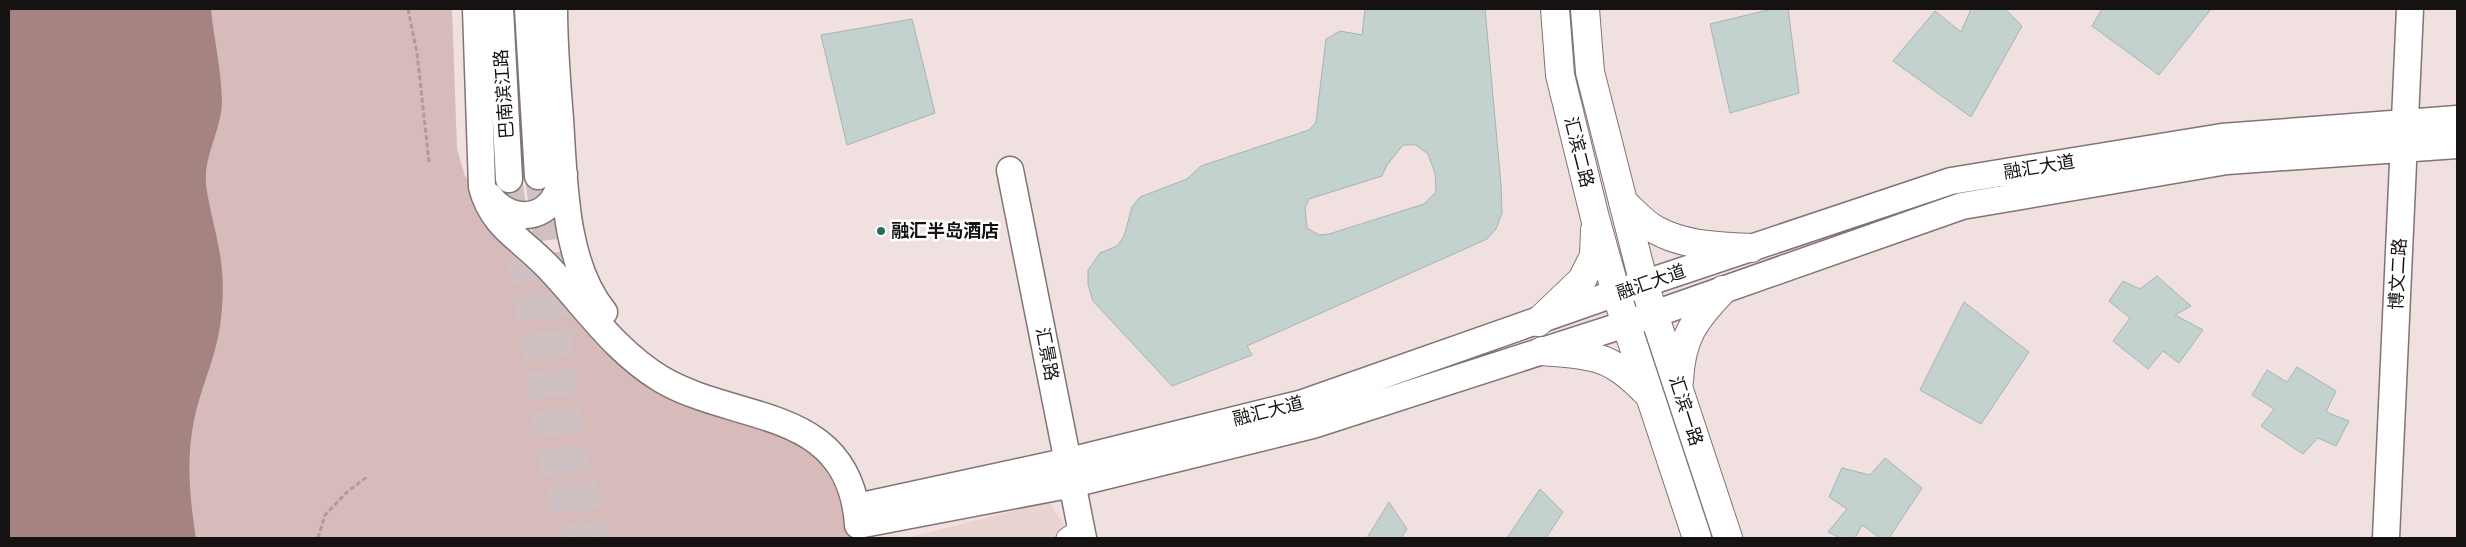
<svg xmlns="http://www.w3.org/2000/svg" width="2466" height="547" viewBox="0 0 2466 547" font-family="'Times New Roman','Noto Sans SC',serif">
  <rect width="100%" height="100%" fill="#f0e0e0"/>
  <!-- built -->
  <path fill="#ebd3d1" d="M1049,502L1068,531L1069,538H906Z"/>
  <!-- green -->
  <path fill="#d7bbba" d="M211,9H452L457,149L465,176L567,276L598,334L776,427L809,448L843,481L851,505L853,538H196C190,500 186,460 194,421C200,389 214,359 220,327C229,275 210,233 206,184C204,155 221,131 222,103C222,72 214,39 211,9Z"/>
  <!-- water -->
  <path fill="#a48381" d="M9,9H211C214,39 222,72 222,103C221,131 204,155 206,184C209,210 218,236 221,262C224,282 223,307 220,327C215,360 200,389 194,421C186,460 190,500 196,538H9Z"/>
  <!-- building -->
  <path fill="#c3d2cf" stroke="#a6b5b2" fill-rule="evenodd" d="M1365,9H1485L1501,184L1502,213L1496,229L1487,239L1247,346L1252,355L1172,386L1093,301L1088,285V270L1100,253L1117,246L1124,236L1132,207L1140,197L1187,179L1201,166L1309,130L1316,122L1326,39L1340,31L1362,35ZM1403,145H1416L1428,154L1435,173L1436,192L1424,204L1329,234L1319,235L1307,228L1305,208L1309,199L1382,176L1387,165Z
    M1772,9H1788L1799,93L1730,113L1710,24Z
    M1971,9H2005L2022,26L1971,117L1893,61L1935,11L1961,32Z
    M2102,9H2211L2159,75L2092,26Z
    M912,19L935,113L847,145L821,35Z
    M2157,276L2191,306L2175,315L2203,330L2179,363L2163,351L2148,369L2113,341L2130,318L2109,301L2123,281L2140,289Z
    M1964,302L2029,352L1981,424L1920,390Z
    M2297,367L2336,391L2326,412L2349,421L2336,446L2318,438L2303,454L2261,426L2274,409L2252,395L2267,370L2287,382Z
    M1885,458L1922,488L1889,538H1880L1862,525L1855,538H1840L1828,532L1847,509L1829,497L1842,468L1870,475Z
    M1540,489L1563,512L1546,538H1507Z
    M1389,502L1407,529L1401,538H1367Z"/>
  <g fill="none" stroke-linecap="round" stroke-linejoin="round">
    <!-- secondary-tunnel -->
    <path stroke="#cfc1c1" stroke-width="26" stroke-dasharray="26 13" stroke-linecap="butt" d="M538,176L573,453L599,538
      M509,179L551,457L574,538"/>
    <!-- street casing -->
    <g stroke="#827473" stroke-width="21">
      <path id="street" d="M1066,538L1081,528"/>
    </g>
    <!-- secondary casing -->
    <g stroke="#827473" stroke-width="29">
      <path id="secondary" d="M476,9L482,187C492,226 520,238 546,265C584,304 613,350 661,379C737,424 850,405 858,525
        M500,9L509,179
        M528,9L538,176
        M554,9C554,46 557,82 560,119C564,179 564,264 604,312
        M1010,170L1083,538
        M489,196C508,220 542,224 557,193C560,188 562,180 564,174
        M857,507L1069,461L1303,403L1616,293L1951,181L2222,137L2457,119
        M858,525L1073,484L1313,425L1626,324L1962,206L2227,161L2457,145
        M2386,538L2410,9"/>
    </g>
    <!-- primary casing -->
    <g stroke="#827473" stroke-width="30">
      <path id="primary" d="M1555,9L1560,75L1595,218L1616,293L1697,538
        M1585,9L1590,72L1644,284L1728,538
        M1623,202C1633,211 1644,224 1656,230C1685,246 1718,246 1751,248
        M1538,322L1582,280L1594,256L1595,230
        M1542,351C1595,356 1610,354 1648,394
        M1679,381C1681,338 1694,320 1723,290"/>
    </g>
    <!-- path -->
    <path stroke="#aa9d9d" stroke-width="3" stroke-dasharray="5 2.5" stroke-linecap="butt" d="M408,9L417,53L429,162
      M318,538L325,515L347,492L368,476"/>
    <!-- street -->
    <use href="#street" stroke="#fff" stroke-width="19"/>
    <!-- secondary -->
    <use href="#secondary" stroke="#fff" stroke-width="26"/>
    <!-- primary -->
    <use href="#primary" stroke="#fff" stroke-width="28"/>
  </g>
  <!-- markers -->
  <circle fill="#256c61" stroke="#fff" stroke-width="2" cx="881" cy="231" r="5"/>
  <g text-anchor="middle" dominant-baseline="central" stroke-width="5" stroke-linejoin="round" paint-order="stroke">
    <!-- street labels -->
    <g font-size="18" fill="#171212" stroke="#fff">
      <text transform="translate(504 94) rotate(-94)">巴南滨江路</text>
      <text transform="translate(1579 152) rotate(76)">汇滨二路</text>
      <text transform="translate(2039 167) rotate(-9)">融汇大道</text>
      <text transform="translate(2398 274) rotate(-87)">博文二路</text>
      <text transform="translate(1651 282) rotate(-19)">融汇大道</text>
      <text transform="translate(1047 354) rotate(79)">汇景路</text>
      <text transform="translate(1268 411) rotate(-14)">融汇大道</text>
      <text transform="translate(1686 411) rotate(72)">汇滨一路</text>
    </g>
    <!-- poi labels -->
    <g font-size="18" font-weight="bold" fill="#171212" stroke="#fff" text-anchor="start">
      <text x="891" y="231">融汇半岛酒店</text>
    </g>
  </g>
  <!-- border -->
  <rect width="2466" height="547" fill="none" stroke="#171212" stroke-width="20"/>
</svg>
